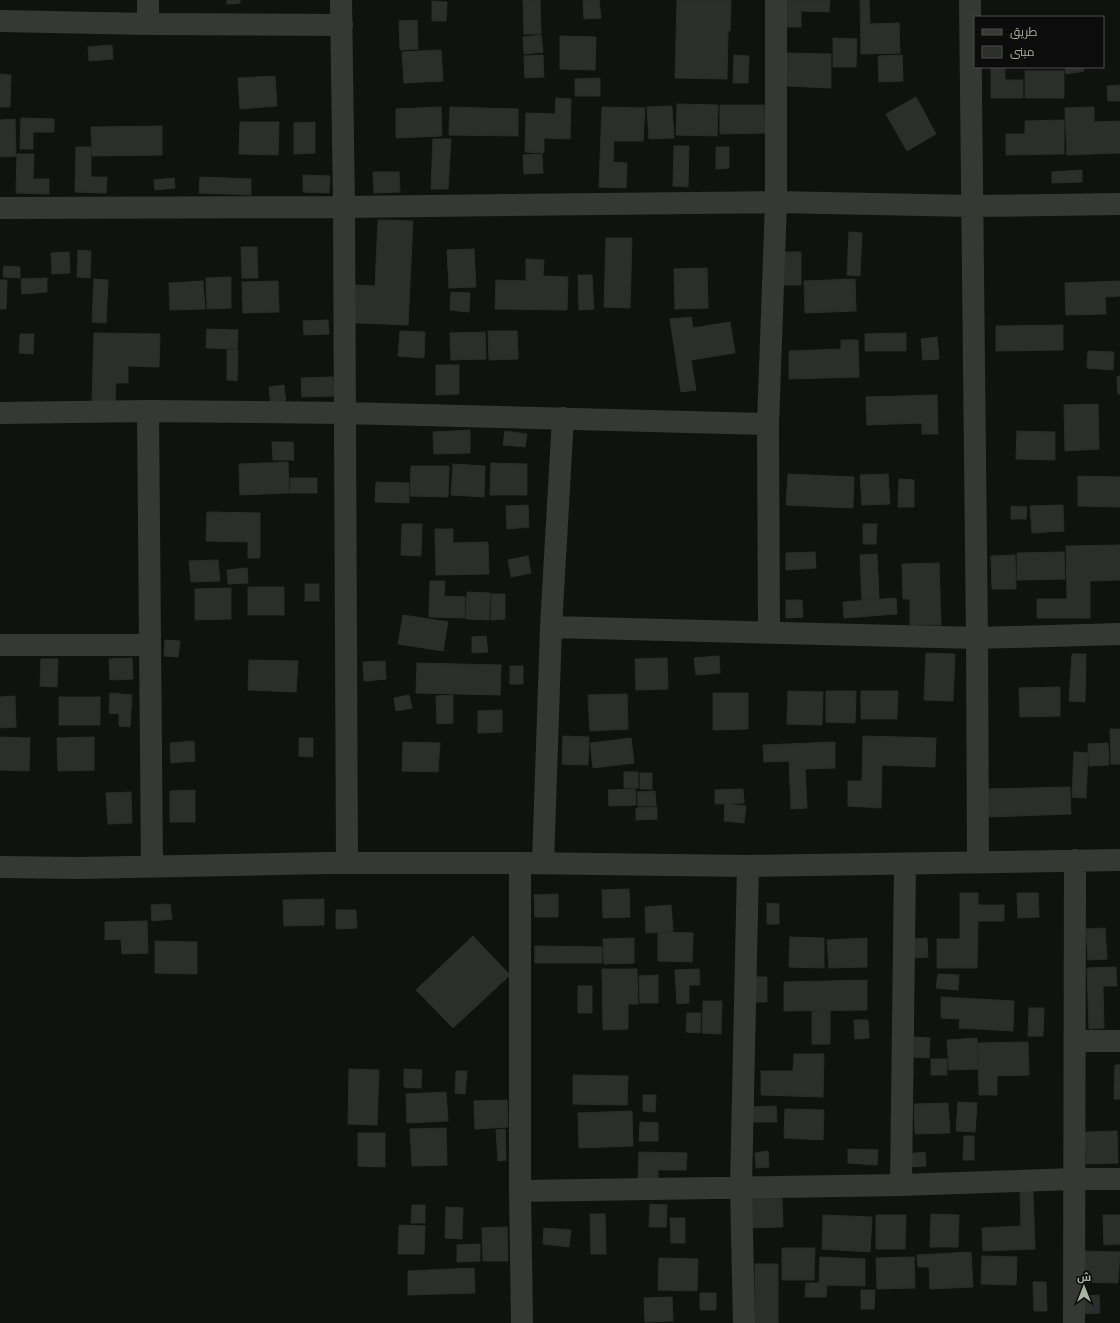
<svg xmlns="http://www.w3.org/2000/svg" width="1120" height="1323" viewBox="0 0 1120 1323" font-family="Raleway,Cairo,sans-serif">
  <rect width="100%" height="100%" fill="#101210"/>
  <!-- building -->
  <path fill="#2b2e2b" stroke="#2a2d2a" d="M227,0H240V3L227,4Z
    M523,0H540L541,34H524Z
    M583,0H599L601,18L584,19Z
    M677,0H731L730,31H728L727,79L675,78Z
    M786,0H830L829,12L801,11V27H785Z
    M860,0H869L870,24L899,23L900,53L861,54Z
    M432,1L447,2L446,21H432Z
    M417,20L418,49L400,50L399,21Z
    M541,35L543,52L524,54L523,37Z
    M560,36L596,37L595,70L560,69Z
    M833,38L857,39L856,67H833Z
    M112,45L113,59L89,61L88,47Z
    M441,50L443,81L404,83L402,52Z
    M787,53L831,54V88L786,86Z
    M543,55L544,77L525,78L524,56Z
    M734,55L749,56L748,83H733Z
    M902,55L903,81L879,82L878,56Z
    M991,67H1005V80H1023V98H991Z
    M1065,67H1083L1084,71L1066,74Z
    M1025,71H1064V98H1025Z
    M0,74L11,75L10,107H0Z
    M275,76L277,106L240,109L238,78Z
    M600,78V96H575V79Z
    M1120,85V101H1108L1107,86Z
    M916,97L936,134L907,151L886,114Z
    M556,98L571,99L570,139L544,138V153L525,152L526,113L555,114Z
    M677,104L718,105L717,136L676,135Z
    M720,105H764L765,133L720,134Z
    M672,106L674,138L649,139L647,107Z
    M441,107L442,136L396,138V109Z
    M450,107L518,109V136L449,135Z
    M602,107L645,108L643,141H614L613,162L627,163L626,188L599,187Z
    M1094,107V122L1120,121V153L1067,155L1065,108Z
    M21,118L54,119V132H33V149H20Z
    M15,119L16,156L0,157V120Z
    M1064,120V154L1006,155V134H1025V121Z
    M240,122H279L278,155L239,154Z
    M315,122V153L294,154V123Z
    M162,126V155L92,156L91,127Z
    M433,139H451L448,189H431Z
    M674,146H689L688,187L673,186Z
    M76,147H91V177H107L106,193L75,192Z
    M716,147H729V168L716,169Z
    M17,154H34L33,179H49V194L16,193Z
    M542,154L543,173L524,174L523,155Z
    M1082,170V182L1052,183V172Z
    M373,172H399L400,192L374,193Z
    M303,175L330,176L329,193L303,192Z
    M200,177L251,179V195L199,193Z
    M174,178L175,188L155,190L154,180Z
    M378,220L413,221L408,325L336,322L338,284L375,286Z
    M849,232L862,233L860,276L847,275Z
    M606,238H632L630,308L604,307Z
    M241,247H257L258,278H242Z
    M474,249L476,287L449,288L447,250Z
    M78,250L91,251L90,278L77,277Z
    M69,252L70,273L52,274L51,253Z
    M784,252H801V285H784Z
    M526,259L544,260L543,276L568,277L567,310L495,309L496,280L526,281Z
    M4,266L20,267V278L3,277Z
    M707,268L708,308L675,309L674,269Z
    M578,275H592L594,309L579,310Z
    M231,277V308L207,309L206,278Z
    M47,278V292L22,294L21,279Z
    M94,279L108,280L106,323L92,322Z
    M855,279L856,311L805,313L804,281Z
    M0,280H7L6,309H0Z
    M203,281L205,309L170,310L169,283Z
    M278,281L279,312L243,313L242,282Z
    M1120,281V296L1105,297L1106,314L1066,315L1065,283Z
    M451,292L470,293L469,312L450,310Z
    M691,317L693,328L730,322L735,353L691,360L696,390L681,392L670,319Z
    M328,320L329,334L304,335L303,321Z
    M1063,325V350L996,351V326Z
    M207,329L238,330L237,349L206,348Z
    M400,331L425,332L424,358L398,356Z
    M488,331H517L518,359L489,360Z
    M485,332L486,359L451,360L450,333Z
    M94,333L160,334L159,367L128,366V383H116L115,402H92Z
    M906,333V351H865V334Z
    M20,334H34L33,354L19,353Z
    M937,337L939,359L923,360L921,339Z
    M841,340H858L859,377L789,379V351L841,349Z
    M227,350H238L237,381L227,380Z
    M1088,351L1114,352L1113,370L1087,368Z
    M436,365H459V394L436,395Z
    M1120,376V394H1118L1117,377Z
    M333,377L334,396L302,397L301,378Z
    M284,385L286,405L271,407L269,387Z
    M937,395L938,434H922V423L867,425L866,397Z
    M1098,404L1099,449L1065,451L1064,405Z
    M470,430V453L434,454L433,432Z
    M505,431L527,434L525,447L503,445Z
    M1017,431L1055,432V460L1016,459Z
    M272,442H293L294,460H273Z
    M288,462L289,493L240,495L239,464Z
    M491,463L527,464V495H490Z
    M453,464L485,466L484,497L451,495Z
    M411,466H449L448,497L410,496Z
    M788,474L854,477L853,508L786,505Z
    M888,474L890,504L862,505L860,475Z
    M1078,476L1120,477V507L1078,506Z
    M290,478H317V493H290Z
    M899,479L914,480V507H898Z
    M376,482L409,483V503L375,502Z
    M528,505L529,527L507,529L506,506Z
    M1063,505L1064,531L1032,533L1030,506Z
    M1011,506L1027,507L1026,519H1011Z
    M207,512L260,513V558H248V542L206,541Z
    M402,524H422L421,556L401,555Z
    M863,524H877L876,544H863Z
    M435,529H453V543L488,542L489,574L436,575Z
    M1120,545V580L1090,581V618H1037V599H1067L1066,546Z
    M815,552L816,568L786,570V553Z
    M1064,552L1065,579L1017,580V553Z
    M877,554L879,599L862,600L860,555Z
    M1015,555L1016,589H992L991,556Z
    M528,556L531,573L511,577L508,560Z
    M218,560L220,581L191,582L189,561Z
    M939,563L941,625H910V599H903L902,564Z
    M247,568L248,583L228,584L227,570Z
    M430,581H445L444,596L465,597V618L429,617Z
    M305,584H319V601H305Z
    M248,587H284V615H248Z
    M231,588V619L195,620V589Z
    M467,592L490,593L489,620L466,619Z
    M491,594H505V619L491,620Z
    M896,598L897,614L844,618L843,602Z
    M786,600H802L803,617L786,618Z
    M403,615L448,622L443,651L398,644Z
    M486,636L488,652L472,653V637Z
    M165,640L180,641L178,657L164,656Z
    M926,653L955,654L953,701L924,700Z
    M1072,654H1086L1085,702L1069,701Z
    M719,656L720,673L696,675L694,658Z
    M132,658L133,679L110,680L109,659Z
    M667,658L668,689L636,690L635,659Z
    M41,659H58L57,687L40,686Z
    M249,660L298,661L296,692L248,690Z
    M385,661L386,679L364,681L363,662Z
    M417,663L501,665L500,695L416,693Z
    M510,666H523V684H510Z
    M1060,687V716L1020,717L1019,688Z
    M788,691L823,692L822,725L787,724Z
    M826,691H856L855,723L826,722Z
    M861,691H898L897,719H861Z
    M110,693L132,695L130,727L119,726V714L109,713Z
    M713,693H748V729L713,730Z
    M627,694L628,729L590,731L588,695Z
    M409,695L412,708L396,711L394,698Z
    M453,695V723L437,724L436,696Z
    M15,696L16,727L0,728V697Z
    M59,697H100V725H59Z
    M502,710V732L478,733V711Z
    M1110,729H1120V764H1111Z
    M563,736L589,737L588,765L562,764Z
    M863,736L936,738L935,767L882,765L881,808L848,806V781H862Z
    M0,737L30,738L29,771L0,770Z
    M94,737V770L58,771L57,738Z
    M299,738H313V757L299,756Z
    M631,738L634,763L593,768L590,743Z
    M194,741L195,761L171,763L170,743Z
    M403,742L440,743L438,772L402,771Z
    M835,742V768L805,769L807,808L791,809L789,761L764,762L763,745Z
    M1108,743L1109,765L1089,766L1088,744Z
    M1074,752L1088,753L1086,798L1072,797Z
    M624,772H638V788H624Z
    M640,773H652V789H640Z
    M1070,787L1071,814L987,817L986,789Z
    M635,789L636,805L609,806L608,790Z
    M743,789L744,803L715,804V790Z
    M195,790V822H170V791Z
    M655,791L656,806H638L637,792Z
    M131,792L132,823L108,824L106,793Z
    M725,804L746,806L744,823L724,821Z
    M657,807V819L636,820V808Z
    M629,889L630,917L603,918L602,890Z
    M960,893H978V905H1004V921H978L977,968H937V939H960Z
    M1017,893H1038L1039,917L1018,918Z
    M558,894V917H535L534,895Z
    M324,899V925L284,926L283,900Z
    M767,903L779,904V924H767Z
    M170,904L172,919L152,921L151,905Z
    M671,905L673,931L646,933L645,907Z
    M336,910H356L357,928L336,929Z
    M147,921L148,953L122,954L121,939L105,940V922Z
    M1105,928L1107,959L1088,960L1086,929Z
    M658,932L693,933L692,962L658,961Z
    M473,936L510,975L453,1028L416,990Z
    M790,937L824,938V968L789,967Z
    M634,938V963L604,964L603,939Z
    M867,938V967L829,968L827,940Z
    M927,938L928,957L914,958L913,939Z
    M155,941L197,942V974L155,973Z
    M535,946L602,947V963H535Z
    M1116,967L1117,986H1103L1104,1028L1089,1029L1087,968Z
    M602,969H637L638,1004H628V1029L603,1030Z
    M699,969L700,985H689V1003L677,1004L675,970Z
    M938,974L959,975L958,990L936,988Z
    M658,975V1003H640L639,976Z
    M753,977H767V1002H753Z
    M867,980V1010L784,1011V982Z
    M578,986H592V1013H578Z
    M941,997L1014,1001L1013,1031L959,1028L960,1019L941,1018Z
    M703,1001H722L721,1034L702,1033Z
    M1029,1008H1044L1043,1036H1028Z
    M812,1011H830V1044H812Z
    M687,1013H701L700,1033L686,1032Z
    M854,1020H868L869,1038L855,1039Z
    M914,1037L930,1038L929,1058L913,1057Z
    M977,1038L978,1069L949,1070L947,1040Z
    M1028,1042L1029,1075L997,1076V1095H979L978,1043Z
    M794,1054H824L823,1097L761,1095V1071H793Z
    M931,1059H947V1075H931Z
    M1115,1065H1120V1099H1114Z
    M349,1069L379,1070L377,1125L348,1124Z
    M404,1069L422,1070L421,1088L404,1087Z
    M456,1071H467L465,1094L455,1093Z
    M573,1075L628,1076L627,1105L573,1104Z
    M446,1092L448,1121L407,1123L406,1094Z
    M643,1095H656L655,1112L643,1111Z
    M507,1100L508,1127L475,1129L474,1101Z
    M958,1102L977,1103L975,1132L956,1131Z
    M948,1103L950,1133L915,1134L914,1104Z
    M776,1106L777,1122H752V1107Z
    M785,1109L824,1110L823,1140L784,1138Z
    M632,1111L633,1146L579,1148L578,1113Z
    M640,1122L658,1123V1141H639Z
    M446,1128L447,1165L412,1166L410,1129Z
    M505,1129L506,1160L498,1161L496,1130Z
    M1117,1131L1118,1163L1086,1164L1085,1132Z
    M358,1133H385V1167L358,1166Z
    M964,1136H974V1160H963Z
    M848,1149L878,1150L877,1165L848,1163Z
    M768,1151L769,1167L756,1168L755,1153Z
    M639,1152L687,1153L686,1170H658V1180L638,1179Z
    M925,1152L926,1166L907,1167V1154Z
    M1020,1191H1033L1035,1249L983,1251L982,1228L1021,1226Z
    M782,1198L783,1227L747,1228L746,1199Z
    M650,1204L667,1205L666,1227H649Z
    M412,1205H425V1223H411Z
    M446,1207L463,1208L462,1239L445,1238Z
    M590,1214H605L606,1254H591Z
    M931,1214L959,1215L958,1247H930Z
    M823,1215L872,1217L870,1252L822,1249Z
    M876,1215H906L905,1249H876Z
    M1103,1215H1120V1244L1104,1245Z
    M670,1218H685V1243H671Z
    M399,1225L425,1226L424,1254H398Z
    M507,1227L508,1261H483L482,1228Z
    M544,1228L571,1230L569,1247L543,1244Z
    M480,1244V1261L457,1262V1245Z
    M782,1248H815L814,1280H782Z
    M1080,1251L1120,1252L1118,1283L1080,1282Z
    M971,1252L973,1287L930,1289L929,1267H918L917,1255Z
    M982,1256L1017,1257L1016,1285L981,1284Z
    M820,1257L865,1259V1286L827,1285L826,1297H805L806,1283H819Z
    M914,1257L915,1288L877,1289L876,1258Z
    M659,1258L698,1259L697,1291L658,1290Z
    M755,1264H778V1323H755Z
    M474,1268L475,1293L408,1295V1271Z
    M1033,1282H1046L1047,1311H1034Z
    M861,1290H875L874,1309H861Z
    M700,1293H716V1310H700Z
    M1099,1295L1100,1313L1080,1314V1296Z
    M672,1297L673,1321L645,1322L644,1298Z"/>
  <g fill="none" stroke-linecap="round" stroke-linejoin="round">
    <!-- minor -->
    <path stroke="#353833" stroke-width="22" d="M148,0V24
      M341,0L344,207L347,863
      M970,0L977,638L978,861
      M0,21L148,24L342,25
      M0,208L344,207L776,202L972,206L1120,204
      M148,411L152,866
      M0,413L148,411L345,413L768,424
      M551,627L977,638L1120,634
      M769,633L768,424L776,202V0
      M0,645H150
      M520,863V1191L522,1323
      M543,863L551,627L563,418
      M0,867L79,868L328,863H520L748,866L1120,860
      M1075,1041H1120
      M901,1185L905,864
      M520,1191L901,1185L1075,1179H1120
      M744,1323L741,1187L748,866
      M1074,1323L1075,860"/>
  </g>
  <!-- legend -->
  <rect x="974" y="16" width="130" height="52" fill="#0b0c0b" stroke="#4a4e47"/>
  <rect x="982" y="29" width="20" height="6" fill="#353833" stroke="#4a4e47"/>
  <text x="1010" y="36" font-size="12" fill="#a8b2a1">طريق</text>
  <rect x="982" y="46" width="20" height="12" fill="#2b2e2b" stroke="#4a4e47"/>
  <text x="1010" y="56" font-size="12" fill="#a8b2a1">مبنى</text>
  <!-- north arrow -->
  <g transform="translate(1084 1287)" stroke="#0b0c0b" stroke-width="3" paint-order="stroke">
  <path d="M0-3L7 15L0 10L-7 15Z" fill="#a8b2a1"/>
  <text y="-6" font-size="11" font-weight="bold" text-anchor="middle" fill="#a8b2a1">ش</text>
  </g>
</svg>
